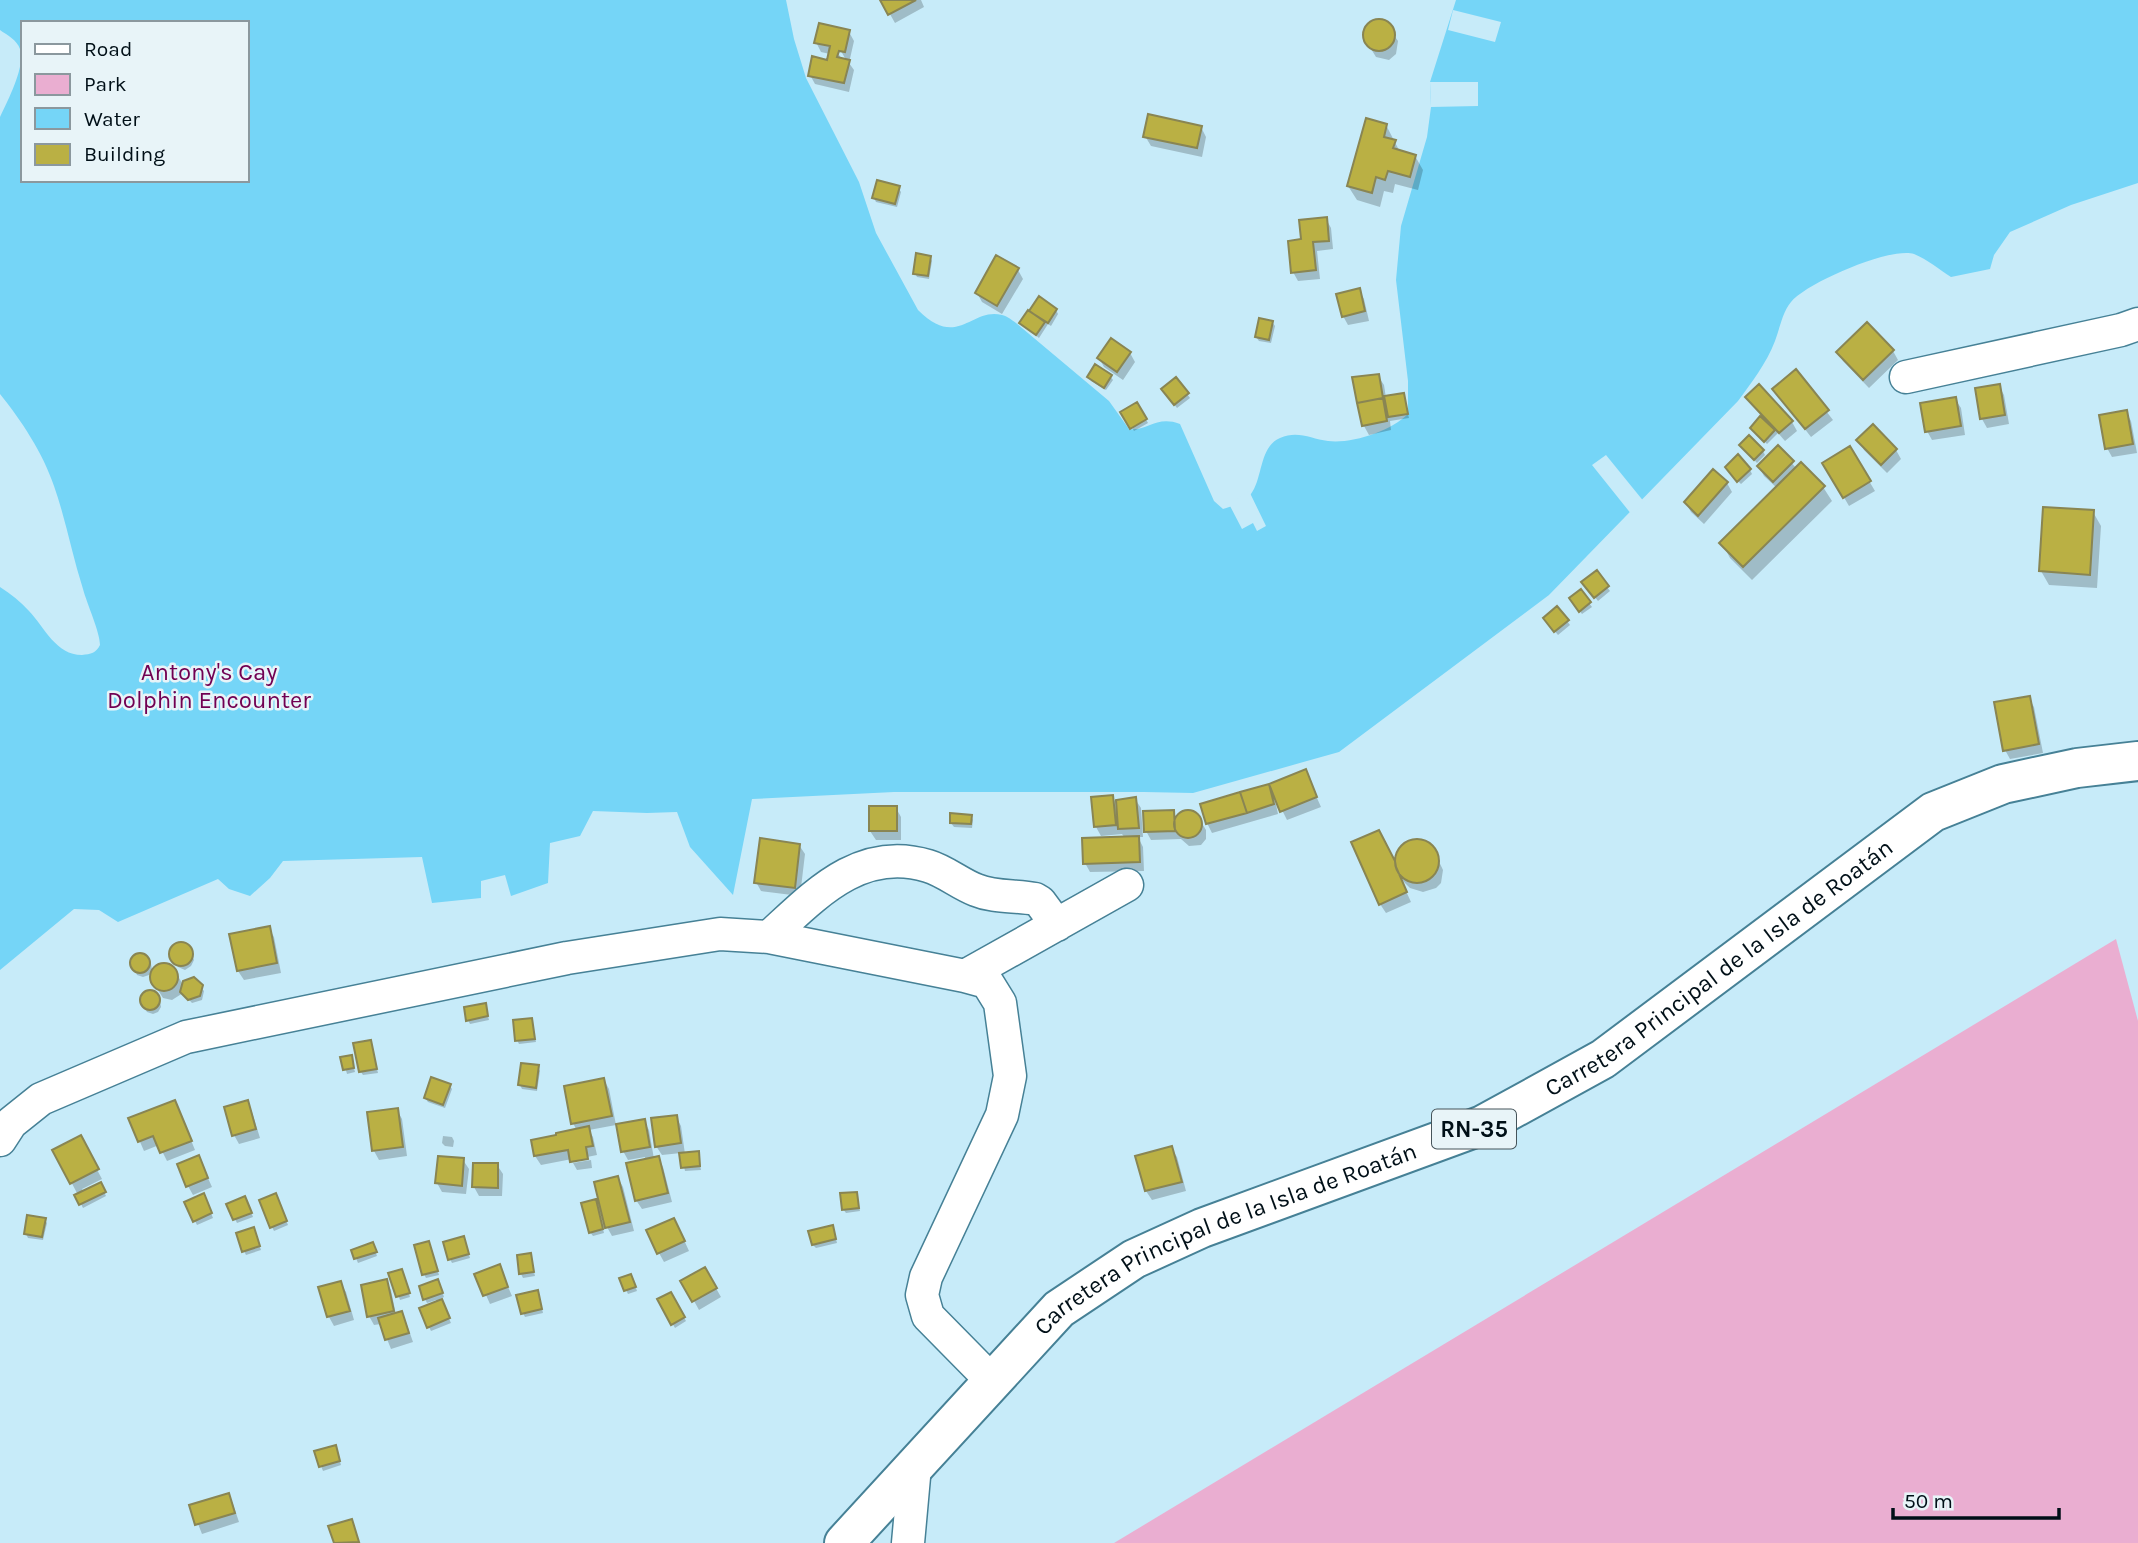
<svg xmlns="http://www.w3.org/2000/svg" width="2138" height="1543" viewBox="0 0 2138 1543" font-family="Karla,sans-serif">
  <rect width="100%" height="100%" fill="#c7ebf9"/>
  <!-- green -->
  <path fill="#eaaed1" d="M2116,939L2138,1021V1543H1114Z"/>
  <!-- water -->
  <path fill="#75d5f7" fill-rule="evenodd" d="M0,0H786L794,39L806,78L859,182L876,233L918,310C958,350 971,307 1002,315C1007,316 1012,320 1016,323L1109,401L1129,429C1147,432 1156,415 1180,424L1214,501L1223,509C1231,507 1246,501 1251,494C1263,478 1259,447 1280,438C1298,430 1311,439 1328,441C1352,444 1391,431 1408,414V381L1396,280L1401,226L1427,137L1431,107L1430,82L1456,0H2138V183L2071,205L2010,232L1994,255L1990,269L1951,277C1940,270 1927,259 1914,254C1892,246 1806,283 1791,302C1782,313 1780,328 1775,341C1766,364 1752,382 1738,401L1549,595L1339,752L1193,793L1144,792H894L752,799L733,895L690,847L677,812L647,813L593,811L580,836L550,843L548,883L511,896L505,875L481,881V898L432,903L422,857L283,861L270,878L250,896L229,889L218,879L118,922L99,910L74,909L0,970V587C11,594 21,602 29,611C45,628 56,655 82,655C91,654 96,653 100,645C100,632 87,604 83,589C72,555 66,520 54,486C43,453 21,420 0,394V117C7,102 26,66 20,49C17,40 7,35 0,30ZM23,23H247V180H23Z"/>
  <!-- pier -->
  <path fill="#c7ebf9" d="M1453,10L1501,22L1495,42L1448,30Z
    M1430,82H1478V106L1431,107Z
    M1606,455L1645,503L1632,515L1592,465Z
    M1249,491L1266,526L1257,531L1253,523L1242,529L1229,504Z"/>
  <!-- shadow -->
  <path fill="#0003" fill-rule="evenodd" d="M882,0H921L924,7L895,23Z
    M1377,21L1386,24L1398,41L1396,54L1389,60L1376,57L1365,39L1364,35L1368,26Z
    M849,32L854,41L849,63L854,70L849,92L815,84L810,75L829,62L830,54L821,52L816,42ZM836,42L846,60H842L833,44Z
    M1386,125L1400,152L1415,156L1423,170L1418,190L1395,184L1393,193L1384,191L1380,207L1357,200L1348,186Z
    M1201,127L1206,137L1202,157L1151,146L1145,136Z
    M898,188L901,192L897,207L876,202L874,198Z
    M1326,219L1331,228L1333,249L1317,251L1320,279L1298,281L1293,272L1303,241Z
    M930,257L932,261L929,279L917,277L915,273Z
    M1018,270L1023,279L1002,314L982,302L977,293Z
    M1359,290L1364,299L1369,321L1348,325L1343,316Z
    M1040,299L1056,310L1058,314L1051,326L1048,324L1039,338L1021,323Z
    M1272,322L1275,326L1271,343L1259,341L1256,337Z
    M1867,324L1893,351L1898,360L1869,388L1843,361L1838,352Z
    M1130,353L1135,362L1123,380L1104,367L1099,358Z
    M1796,372L1833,420L1811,437L1774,389Z
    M1110,376L1113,380L1106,390L1091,381L1089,377Z
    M1378,376L1384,385L1386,398L1403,395L1409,418L1390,421L1391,430L1369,435L1364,426Z
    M1176,379L1190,398L1177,408L1165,393Z
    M1999,386L2004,395L2009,424L1987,428L1982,419L1977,390Z
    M1748,398L1792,422L1797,431L1785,441L1778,433L1767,444L1752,428L1762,417Z
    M1955,399L1961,408L1965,435L1932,440L1927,431Z
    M1137,404L1148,423L1134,431L1123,412Z
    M2126,412L2131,421L2137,453L2112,457L2107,448Z
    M1859,441L1896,450L1901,459L1887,473L1864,450Z
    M1778,448L1797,469L1823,487L1832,501L1752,580L1730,558L1722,543L1777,488L1764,476L1759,467Z
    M1744,449L1763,451L1765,455L1757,463Z
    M1850,449L1875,491L1849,506L1824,463Z
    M1750,470L1752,474L1741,484L1729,472Z
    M1727,483L1732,492L1704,524L1691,512L1686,503Z
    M2093,512L2101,526L2097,588L2049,585L2041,571Z
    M1596,573L1610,591L1598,601L1586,586Z
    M1580,591L1592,607L1582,614L1573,602Z
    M1567,621L1570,625L1558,635L1547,622Z
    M2029,698L2034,707L2043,753L2010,759L2005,750Z
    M1305,771L1321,807L1287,820L1277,800H1275L1278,814L1212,833L1207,823L1269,786Z
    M1112,797L1115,801L1135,799L1141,808L1143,837H1138L1143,847L1144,871L1090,872L1085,863L1125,838L1122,834L1101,836L1096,827L1093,799Z
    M896,808L901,817V840H876L870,831Z
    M1173,812L1177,818L1182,813L1194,814L1200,820L1206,830V839L1201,845L1189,846L1181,839L1151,840L1146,831Z
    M971,816L973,820L972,828L954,827L951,823Z
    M1384,841L1396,865L1398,854L1407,844L1420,841L1432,847L1443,870L1441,883L1436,888L1423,892L1410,888L1400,878L1411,902L1386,913L1380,904Z
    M799,845L805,854L800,896L761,891L756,882Z
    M269,928L274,937L281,973L244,980L238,971Z
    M183,944L189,948L194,960L191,966L185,970L178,967L171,957V950L176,945Z
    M137,955H143L151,964L152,970L149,975L143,977L137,975L135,970L132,964L133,959Z
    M162,964L172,966L182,983L193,979L204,991L202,1000L192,1003L183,993L172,1000L163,998L151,979L153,969Z
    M147,992H153L159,997L161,1007L158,1012L153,1014L147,1012L141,1001L142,995Z
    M485,1004L489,1020L470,1024L468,1020Z
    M531,1020L536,1042L519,1044L517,1040Z
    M370,1042L378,1073L363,1075L361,1072Z
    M351,1057L355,1072L347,1074L343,1059Z
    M538,1067L540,1071L537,1091L522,1089L520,1085Z
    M604,1080L609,1089L616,1125L589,1130L593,1137L597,1155L572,1160V1162V1159L541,1165L535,1156L533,1141L577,1131L573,1123Z
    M449,1085L452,1089L445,1108L428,1102L425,1098Z
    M247,1102L252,1112L260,1138L239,1144L234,1135Z
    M397,1110L402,1119L407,1156L379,1160L374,1151L369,1113Z
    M179,1111L195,1150L167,1161L159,1145L144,1151L130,1119Z
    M676,1117L681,1126L685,1154L698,1153L701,1170L685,1171L681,1153L662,1155L656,1146Z
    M644,1121L649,1130L654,1159L658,1158L663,1167L672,1202L642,1209L636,1200L645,1157L628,1160L623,1151Z
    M443,1136L452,1137L454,1141L453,1147L445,1146L442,1143Z
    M80,1138L102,1179L82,1189L84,1192L100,1184L106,1196L83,1208L77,1196L78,1195L55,1151Z
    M1171,1148L1177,1157L1186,1191L1152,1200L1146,1191L1137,1157Z
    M463,1160L469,1169L466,1194L442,1192L437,1183Z
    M591,1160L592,1168L577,1170L573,1163Z
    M497,1165L503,1174L502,1196H479L474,1187Z
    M203,1167L212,1187L193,1195L188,1186Z
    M618,1178L623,1187L634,1231L612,1236L607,1227Z
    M856,1194L860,1211L846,1213L843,1209Z
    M205,1199L213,1218L197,1225L186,1203Z
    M277,1199L288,1225L274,1231L272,1227Z
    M247,1202L253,1217L237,1223L228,1205Z
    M597,1205L604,1233L593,1236L590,1232Z
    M44,1219L47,1223L43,1240L28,1238L26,1234Z
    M679,1229L689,1251L664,1262L659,1253Z
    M834,1231L837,1243L816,1248L813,1245Z
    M255,1233L261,1250L246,1255L244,1251Z
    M465,1242L470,1258L452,1263L450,1259Z
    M431,1247L439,1275L426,1278L424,1274Z
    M374,1248L377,1256L358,1263L353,1251Z
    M530,1255L535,1276L523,1278L521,1274Z
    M499,1266L512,1296L490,1304L477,1275Z
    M705,1269L721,1297L699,1310L683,1281Z
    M391,1274L403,1275L410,1297L400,1300Z
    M633,1280L637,1291L628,1294L626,1290Z
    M386,1281L391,1290L396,1315L401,1313L406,1322L413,1342L391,1349L381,1324L374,1325L369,1316Z
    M340,1283L346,1292L354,1320L334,1326L329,1317L320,1289Z
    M440,1285L444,1297L440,1299L451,1323L431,1331L429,1327L437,1302L436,1300L427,1303L425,1299Z
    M670,1294L686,1321L675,1328L659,1300Z
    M539,1296L543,1313L525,1317L523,1313Z
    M337,1451L341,1465L323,1471L316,1453Z
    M228,1495L233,1504L239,1522L202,1534L191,1506Z"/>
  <!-- building -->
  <path fill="#bab044" stroke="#898553" stroke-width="2" d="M880,0H916L888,15Z
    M1363 35a16 16 0 1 1 32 0a16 16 0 1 1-32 0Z
    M819,23L850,30L845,52L839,51L837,57L850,60L844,83L808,76L812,56L827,60L830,46L814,43Z
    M1148,114L1202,126L1197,148L1143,137Z
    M1366,118L1387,124L1384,137L1396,140L1393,148L1416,155L1410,177L1388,171L1385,180L1376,177L1372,193L1347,186Z
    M877,180L900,186L895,204L872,198Z
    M1327,217L1329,241L1313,242L1316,270L1291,273L1288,241L1301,239L1299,220Z
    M916,253L931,256L928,276L913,274Z
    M996,255L1019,268L997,306L975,293Z
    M1360,288L1365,311L1342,317L1336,294Z
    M1039,296L1057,309L1048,323L1029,311Z
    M1028,310L1045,322L1036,335L1019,323Z
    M1259,318L1273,321L1269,340L1255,337Z
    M1867,322L1894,350L1863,380L1836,352Z
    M1111,338L1131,352L1117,372L1097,358Z
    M1095,364L1112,375L1104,388L1087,377Z
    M1796,369L1829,410L1805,429L1772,389Z
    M1379,374L1383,398L1357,403L1352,377Z
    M1176,377L1189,393L1174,405L1161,389Z
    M1759,384L1793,421L1779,433L1745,397Z
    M2000,384L2005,415L1980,419L1975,388Z
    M1404,393L1408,414L1388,417L1384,396Z
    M1956,397L1961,426L1925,432L1920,403Z
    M1383,398L1387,421L1362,426L1357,403Z
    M1137,402L1147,419L1130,429L1120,412Z
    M2127,410L2133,444L2105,449L2099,415Z
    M1760,416L1775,430L1764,442L1750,428Z
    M1873,424L1897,449L1881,465L1856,440Z
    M1749,435L1764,450L1754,460L1739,445Z
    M1778,445L1794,461L1773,482L1757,466Z
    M1850,446L1871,481L1843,498L1822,463Z
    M1738,454L1751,469L1737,482L1725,467Z
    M1801,462L1825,486L1743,567L1719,543Z
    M1713,469L1728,482L1698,516L1684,502Z
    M2043,507L2094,510L2090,575L2039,571Z
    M1597,570L1609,586L1594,598L1581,582Z
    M1581,589L1591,602L1579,612L1569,598Z
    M1557,606L1569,620L1554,632L1543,618Z
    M2030,696L2039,744L2003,751L1994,702Z
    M1306,769L1317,797L1280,812L1269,784Z
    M1269,784L1274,804L1247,813L1240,792Z
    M1240,792L1247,813L1206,824L1200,804Z
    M1113,795L1116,825L1094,827L1091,797Z
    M1136,797L1139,828L1118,829L1116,800Z
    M869,806H897V831H869Z
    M1174 824a14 14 0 1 1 28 0a14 14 0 1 1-28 0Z
    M1174,810L1175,831L1144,832L1143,811Z
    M950,813L972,815L971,824L950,823Z
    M1379,830L1395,861L1396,867L1407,892L1379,905L1351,842Z
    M1139,836L1140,862L1083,864L1082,838Z
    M760,838L800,844L795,888L754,883Z
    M1395 861a22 22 0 1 1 44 0a22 22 0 1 1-44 0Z
    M270,926L277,963L237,971L229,934Z
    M169 954a12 12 0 1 1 24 0a12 12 0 1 1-24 0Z
    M130 963a10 10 0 1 1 20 0a10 10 0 1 1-20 0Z
    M150 977a14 14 0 1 1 28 0a14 14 0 1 1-28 0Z
    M194,977L203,985L200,996L188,1000L180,992L183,981Z
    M140 1000a10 10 0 1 1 20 0a10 10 0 1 1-20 0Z
    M486,1003L488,1016L466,1021L464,1007Z
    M532,1018L535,1039L515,1041L513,1020Z
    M371,1040L377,1069L359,1072L353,1043Z
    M352,1055L354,1068L343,1070L340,1057Z
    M521,1063L539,1065L536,1088L518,1085Z
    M431,1077L451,1084L443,1105L424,1098Z
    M604,1078L612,1116L571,1124L564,1086Z
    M175,1100L192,1141L160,1153L153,1136L138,1142L128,1118Z
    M248,1100L256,1129L232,1136L224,1107Z
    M398,1108L403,1147L372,1151L367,1112Z
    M677,1115L681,1143L655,1147L651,1118Z
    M645,1119L650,1147L621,1152L616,1124Z
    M589,1126L593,1146L586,1147L588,1159L570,1162L568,1150L534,1156L531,1140L556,1135V1133Z
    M81,1135L99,1169L70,1184L52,1150Z
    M1172,1146L1182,1182L1145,1191L1135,1156Z
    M699,1151L700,1166L681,1168L679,1153Z
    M199,1155L208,1178L186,1187L177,1164Z
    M438,1156L464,1158L462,1186L435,1183Z
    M659,1156L668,1193L635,1201L626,1163Z
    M473,1163H498V1188L472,1187Z
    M618,1176L630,1222L605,1228L594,1182Z
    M101,1182L106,1192L79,1205L74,1195Z
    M857,1192L859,1208L842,1210L840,1193Z
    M204,1193L212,1213L193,1222L184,1202Z
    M276,1193L287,1221L270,1228L259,1200Z
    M245,1196L252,1213L233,1220L226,1204Z
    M596,1199L603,1229L589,1233L581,1203Z
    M27,1215L46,1218L42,1237L24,1234Z
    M674,1218L685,1241L657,1254L646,1230Z
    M833,1225L836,1239L812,1245L808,1231Z
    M254,1227L260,1246L242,1252L236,1233Z
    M464,1236L469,1254L448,1260L443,1242Z
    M429,1241L438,1271L422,1275L414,1245Z
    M373,1242L377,1252L354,1259L351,1250Z
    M531,1253L534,1272L519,1274L517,1255Z
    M500,1264L508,1287L483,1296L474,1274Z
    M705,1267L717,1288L692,1302L680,1281Z
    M402,1269L410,1293L396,1297L388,1273Z
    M631,1274L636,1287L624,1291L619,1278Z
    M387,1279L394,1311L367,1317L361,1285Z
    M438,1279L443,1293L423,1300L419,1286Z
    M341,1281L350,1311L327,1317L318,1287Z
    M538,1290L542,1309L521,1314L516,1295Z
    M671,1292L685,1317L671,1325L657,1299Z
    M442,1299L450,1318L427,1328L419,1308Z
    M402,1311L409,1333L385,1340L378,1318Z
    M336,1445L340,1461L319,1467L314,1451Z
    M229,1493L235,1513L195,1525L189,1505Z
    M352,1519L359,1542L334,1543L328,1526Z"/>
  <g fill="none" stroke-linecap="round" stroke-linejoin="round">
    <!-- minor casing -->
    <g stroke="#468196" stroke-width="35">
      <path id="minor" d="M1906,377L2121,330L2138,324
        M769,937C814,896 860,845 928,866C945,871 960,884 976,890C995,898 1016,895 1035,899L1040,902L1057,925
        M965,976L1127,885
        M0,1140L11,1123L41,1099L186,1037L567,958L720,934L769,937L965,976L987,982L1000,1003L1010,1076L1002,1115L926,1277L922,1295L928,1316L993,1382
        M908,1543L915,1466"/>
    </g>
    <!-- major casing -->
    <g stroke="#468196" stroke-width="42">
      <g id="major">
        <path id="s1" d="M844,1543L1059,1309L1134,1259L1202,1228L1483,1125L1603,1059L1933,812L2003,784L2077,768L2138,761"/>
      </g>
    </g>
    <!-- minor -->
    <use href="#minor" stroke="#fff" stroke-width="32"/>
    <!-- major -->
    <use href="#major" stroke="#fff" stroke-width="38"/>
  </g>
  <g text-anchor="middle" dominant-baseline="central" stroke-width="5" stroke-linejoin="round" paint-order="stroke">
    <!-- shield labels -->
    <rect fill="#e8f4f8" stroke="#46545a" stroke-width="2" x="1432" y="1109.5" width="84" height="39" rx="5"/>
    <g font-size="23" font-weight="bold" fill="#000f17">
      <text x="1474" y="1129">RN-35</text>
    </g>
    <!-- park labels -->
    <g font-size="24" fill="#710053" stroke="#e8f4f8">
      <text x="209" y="672">Antony's Cay<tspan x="209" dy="28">Dolphin Encounter</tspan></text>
    </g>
    <!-- street labels -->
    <g font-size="24" fill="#000f17" stroke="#e8f4f8">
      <text stroke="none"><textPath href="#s1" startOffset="1066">Carretera Principal de la Isla de Roatán</textPath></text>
      <text stroke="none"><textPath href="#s1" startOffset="499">Carretera Principal de la Isla de Roatán</textPath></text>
    </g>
  </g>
  <!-- legend -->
  <rect x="21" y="21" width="228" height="161" fill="#e8f4f8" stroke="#8b989e" stroke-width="2"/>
  <rect x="35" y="44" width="35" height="10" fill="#ffffff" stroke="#8b989e" stroke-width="2"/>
  <text x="84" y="56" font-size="21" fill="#000f17">Road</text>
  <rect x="35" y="74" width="35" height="21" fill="#eaaed1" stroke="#8b989e" stroke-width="2"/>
  <text x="84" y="91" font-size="21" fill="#000f17">Park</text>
  <rect x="35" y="108" width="35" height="21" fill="#75d5f7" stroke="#8b989e" stroke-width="2"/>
  <text x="84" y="126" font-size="21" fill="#000f17">Water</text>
  <rect x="35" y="144" width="35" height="21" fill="#bab044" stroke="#8b989e" stroke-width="2"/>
  <text x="84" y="161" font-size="21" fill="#000f17">Building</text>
  <!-- scale -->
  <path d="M1893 1508v10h166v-10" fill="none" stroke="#000f17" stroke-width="3.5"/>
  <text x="1904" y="1508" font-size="21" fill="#000f17" stroke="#e8f4f8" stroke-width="5" paint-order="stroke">50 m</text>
</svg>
